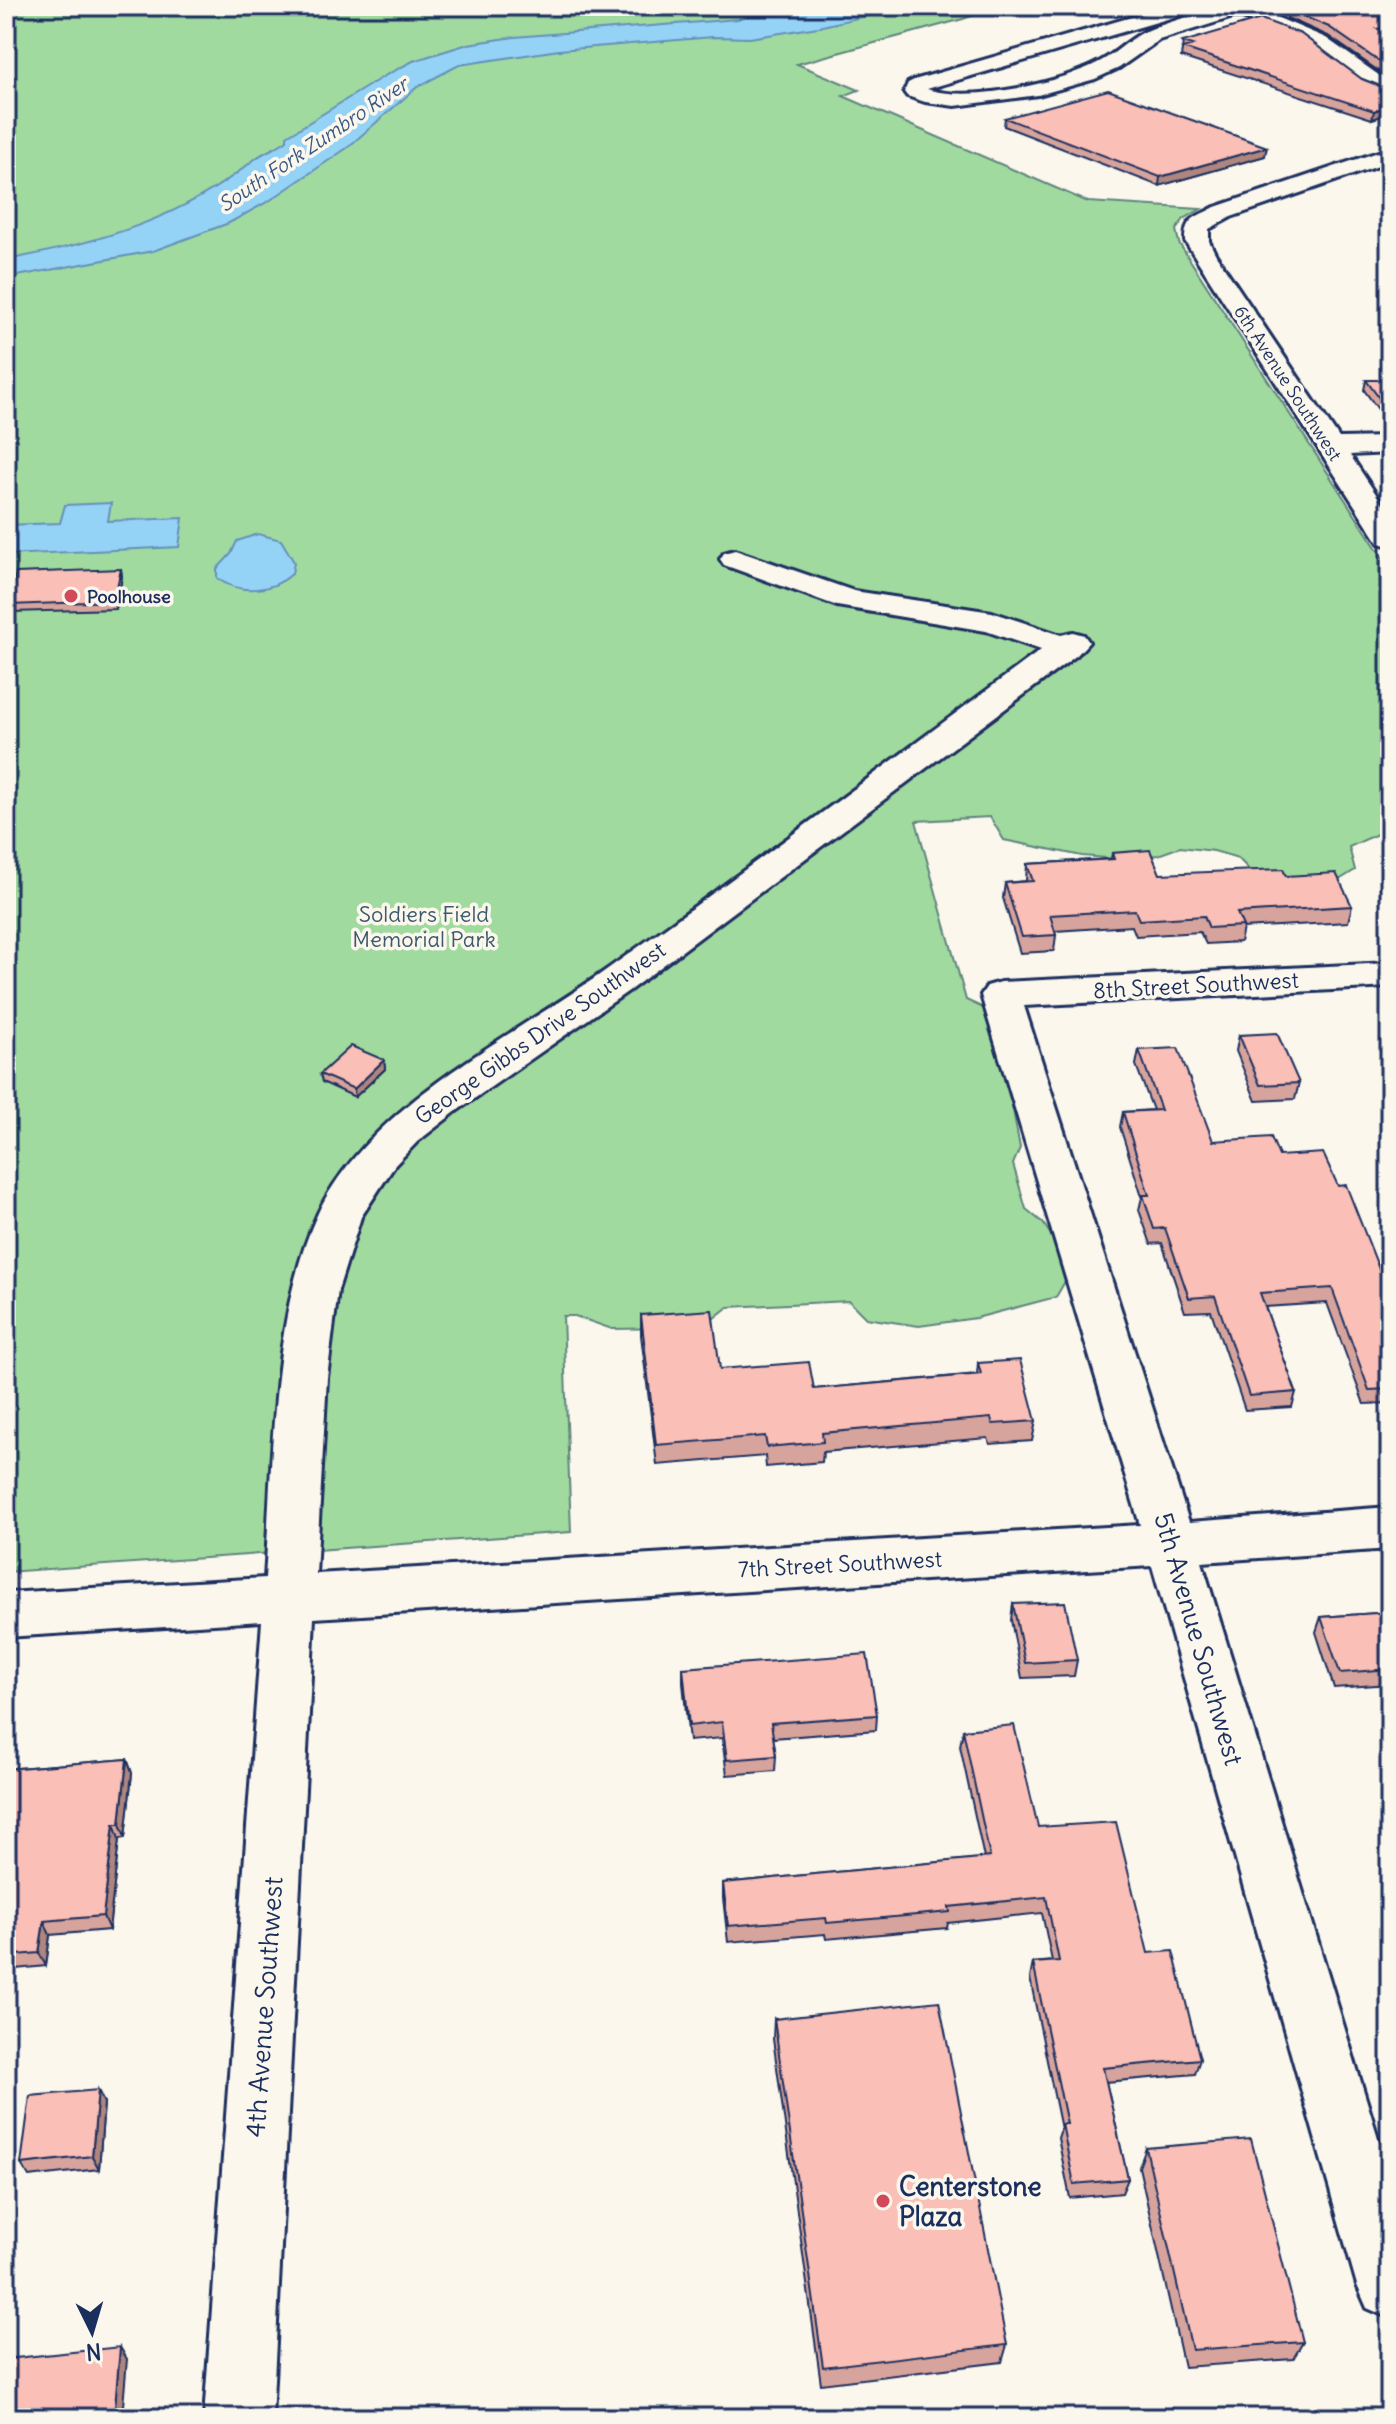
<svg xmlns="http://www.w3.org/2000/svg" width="1396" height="2424" viewBox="0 0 1396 2424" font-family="Delius,sans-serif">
  <rect width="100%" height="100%" fill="#fbf7ec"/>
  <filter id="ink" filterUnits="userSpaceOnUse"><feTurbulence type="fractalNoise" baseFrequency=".0125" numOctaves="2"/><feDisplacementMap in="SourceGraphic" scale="16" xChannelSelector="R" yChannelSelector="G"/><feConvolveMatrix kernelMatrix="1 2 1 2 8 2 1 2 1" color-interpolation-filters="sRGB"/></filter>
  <g filter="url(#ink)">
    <!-- green -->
    <path fill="#a1da9f" stroke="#5e847e" stroke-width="2" d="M6,6H999L963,19L797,64L859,90L843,96L1088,202L1201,209L1184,219L1176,230L1179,243L1390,569V835L1377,834L1349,847L1355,870L1339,880L1255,876L1238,858L1214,851L1180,847L1158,855L1119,859L1082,856L1004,840L990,817L916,821L966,1000L990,1011L999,1034L1020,1148L1013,1164L1026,1209L1043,1223L1057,1244L1067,1278L1056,1297L976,1318L919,1326L866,1318L849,1301L728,1307L709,1322L671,1328L612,1329L575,1316H563L571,1532L6,1572Z"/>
    <!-- water -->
    <path fill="#95d3f6" stroke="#6491b9" stroke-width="2" d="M814,6H910L818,27L750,38L713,37L559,50L459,65L417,87L347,148L269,201L229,223L153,251L6,278V260C97,243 183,219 255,159C265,151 277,148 287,140V136L386,75L413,61L468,44L514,37L738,19L745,16L781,14Z
      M111,503L108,521L183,518L179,547L6,555V525L60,523L65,505Z
      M258,534L281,540L294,562L292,574C272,592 239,595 217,578V569L231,554L237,541Z"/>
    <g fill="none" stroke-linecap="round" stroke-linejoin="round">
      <!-- minor casing -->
      <g stroke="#1b2f5e" stroke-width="6">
        <path id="minor" d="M1170,6H1201L1198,10L927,89C972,103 1060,83 1101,61C1116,53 1127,41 1142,33C1166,22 1193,15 1218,9L1216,6H1262L1259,10L1326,38L1390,83V97L1362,85L1301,40L1237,16L1159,40L1119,68L1095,79L1038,95L955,106L925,102L907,96L904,92L908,83L914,80Z
          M1390,148V162L1231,217L1209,229V241L1216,255L1339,438L1390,437V453L1350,455L1390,515V546L1379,543L1375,537L1185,241C1185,217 1195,218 1215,207Z
          M735,550L854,591L992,612L1061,635L1073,632L1084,635L1089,642L1077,655L630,990L458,1110L417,1142L395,1165L361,1217L338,1290L327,1378L316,1574L1140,1525L981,995L987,986L1001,982L1390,963V987L1024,1006L1189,1522L1390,1507V1549L1202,1562L1390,2177V2318L1367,2308L1357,2285L1152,1566L314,1618L272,2418H204L262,1621L6,1637V1593L265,1578C273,1465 270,1316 318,1213C369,1106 508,1039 602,973C750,868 895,758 1041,650L986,631L837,606L724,565L720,559L724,553Z"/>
      </g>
      <!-- minor -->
      <use href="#minor" fill="#fbf7ec" fill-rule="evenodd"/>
    </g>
    <!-- wall -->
    <path fill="#d7a49d" stroke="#1b2f5e" stroke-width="2" d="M1390,6V79L1328,36L1287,18L1288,10Z
      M1183,42L1362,79L1390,90L1372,119L1181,57Z
      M1005,118L1265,156L1159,186L1004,126Z
      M1366,380H1390V426L1364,390Z
      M121,569L122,577L116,609L11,612L9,605Z
      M1112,853L1160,874L1286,876L1352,906L1348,922L1243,928L1240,942L1206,944L1200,932L1136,936L1132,926L1055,931L1056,935L1054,951L1020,953L1003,898L1005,883L1026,881L1027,864L1111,859Z
      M1239,1035L1299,1083L1295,1099L1256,1101L1236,1051Z
      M1139,1050L1213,1141L1279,1156L1390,1297V1403L1364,1404L1327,1303L1265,1307L1296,1392L1292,1407L1245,1410L1211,1311L1185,1312L1162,1243L1151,1244L1139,1210L1142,1197L1120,1127L1123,1112L1153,1110L1136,1065Z
      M384,1060L385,1069L355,1097L322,1082L320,1074Z
      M641,1315L720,1369L814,1389L977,1374L978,1363L1036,1421L1032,1441L990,1444L988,1438L823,1452L822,1462L766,1467L765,1456L657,1465L641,1335Z
      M1013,1604L1077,1660L1074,1676L1022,1678L1011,1620Z
      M1390,1612V1684L1334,1688L1316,1632L1321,1617Z
      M683,1668L877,1715L876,1730L773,1738L776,1756L775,1771L727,1775L722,1738L689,1741L683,1683Z
      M963,1730L1038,1827L1148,1953L1200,2059L1195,2074L1106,2082L1128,2179L1122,2193L1070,2198L1058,2138L1061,2129L1030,1978L1033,1963L1052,1961L1042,1913L948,1923L947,1928L826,1939L825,1934L728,1942L723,1898V1883L984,1858L960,1746Z
      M1390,1734V1762L1385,1746Z
      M127,1759L132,1773L125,1838L119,1839L109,1930L50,1935L46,1966L6,1970V1769Z
      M774,2019L1007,2345L1002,2362L821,2384L773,2039Z
      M104,2103L99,2169L29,2177L21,2164Z
      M1146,2148L1303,2342L1293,2359L1184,2367L1139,2167Z"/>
    <!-- shaded-wall -->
    <path fill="#af867f" stroke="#1b2f5e" stroke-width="2" d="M1390,26V33L1378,29Z
      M1390,105V114L1372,119L1374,111Z
      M1267,147L1265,156L1159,186L1160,177Z
      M121,569L122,577L116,609L114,601Z
      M384,1060L385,1069L355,1097L354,1089Z
      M127,1759L132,1773L125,1838L120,1824Z
      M114,1824L119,1839L109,1930L103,1916Z
      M44,1921L50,1935L46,1966L39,1953Z
      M98,2090L104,2103L99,2169L92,2156Z
      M120,2347L127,2359L122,2418H114Z"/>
    <!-- building -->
    <path fill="#fabfb6" stroke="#1b2f5e" stroke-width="2" d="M1300,6H1390V26L1378,29L1390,33V69L1329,27L1288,10Z
      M1261,19L1301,34L1362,79L1390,90V105L1374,111L1183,48L1193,45L1183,42Z
      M1108,90L1267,147L1160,177L1005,118Z
      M1366,380H1390V413Z
      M121,569L114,601L9,605L16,573Z
      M1150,850L1160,874L1283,869L1286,876L1336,873L1352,906L1237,913L1243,926L1209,928L1204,916L1139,920L1135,910L1050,915L1056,935L1022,937L1005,883L1033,881L1027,864L1114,859L1112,853Z
      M1277,1033L1299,1083L1260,1085L1239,1035Z
      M351,1046L384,1060L354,1089L320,1074Z
      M1178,1048L1213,1141L1271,1137L1279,1156L1323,1153L1338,1186L1346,1185L1390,1297V1389L1369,1390L1332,1288L1260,1293L1296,1392L1249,1396L1215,1296L1189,1298L1165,1228L1154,1229L1143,1195H1149L1123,1112L1161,1110L1139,1050Z
      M712,1310L720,1369L809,1362L814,1389L981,1374L978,1363L1020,1360L1036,1421L993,1424L991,1418L822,1433L823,1442L767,1447L765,1436L656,1445L641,1315Z
      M1065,1602L1077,1660L1025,1663L1013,1604Z
      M1390,1612V1669L1340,1673L1321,1617Z
      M867,1654L877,1715L771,1723L776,1756L727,1760L722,1722L689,1726L683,1668Z
      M1014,1725L1038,1827L1116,1822L1148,1953L1173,1951L1200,2059L1103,2068L1128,2179L1074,2184L1062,2124H1067L1033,1963L1059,1961L1046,1897L949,1907L950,1912L827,1923L826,1918L728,1926L723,1883L990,1857L963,1730Z
      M127,1759L120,1824H114L103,1916L44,1921L39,1953L6,1956V1769Z
      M939,2001L1007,2345L823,2367L774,2019Z
      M98,2090L92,2156L21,2164L30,2096Z
      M1251,2139L1303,2342L1192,2350L1146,2148Z
      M120,2347L114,2418H6V2359Z"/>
  </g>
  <!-- markers -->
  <g fill="#d1495b" stroke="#fbf7ec" stroke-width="3">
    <circle cx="71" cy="596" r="8"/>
    <circle cx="883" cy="2201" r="8"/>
  </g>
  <g text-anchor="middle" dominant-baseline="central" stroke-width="7" stroke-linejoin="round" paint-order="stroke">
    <!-- far-street labels -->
    <g font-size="18" fill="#1b2f5e" stroke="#fbf7ec">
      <text transform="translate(1288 383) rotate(57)">6th Avenue Southwest</text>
    </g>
    <!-- far-poi labels -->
    <g font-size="18" font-weight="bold" fill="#1b2f5e" stroke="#fbf7ec" text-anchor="start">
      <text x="87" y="596">Poolhouse</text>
    </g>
    <!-- far-water labels -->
    <g font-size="20" font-style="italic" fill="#3a5884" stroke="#fbf7ec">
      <text transform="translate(313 144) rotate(-34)">South Fork Zumbro River</text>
    </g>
    <!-- park labels -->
    <g font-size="22" fill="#3c5a6e" stroke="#fbf7ec">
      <text x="424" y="914">Soldiers Field<tspan x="424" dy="25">Memorial Park</tspan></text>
    </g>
    <!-- street labels -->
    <g font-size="22" fill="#1b2f5e" stroke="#fbf7ec">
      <text transform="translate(1196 985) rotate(-3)">8th Street Southwest</text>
      <text transform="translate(540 1033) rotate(-35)">George Gibbs Drive Southwest</text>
      <text transform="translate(840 1564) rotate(-3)">7th Street Southwest</text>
    </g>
    <!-- near-street labels -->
    <g font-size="26" fill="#1b2f5e" stroke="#fbf7ec">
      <text transform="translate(1199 1639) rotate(74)">5th Avenue Southwest</text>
      <text transform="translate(264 2007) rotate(-86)">4th Avenue Southwest</text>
    </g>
    <!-- near-poi labels -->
    <g font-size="26" font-weight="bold" fill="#1b2f5e" stroke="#fbf7ec" text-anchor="start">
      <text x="899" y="2186">Centerstone<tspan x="899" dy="30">Plaza</tspan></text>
    </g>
  </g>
  <!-- margin -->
  <rect width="1396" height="2424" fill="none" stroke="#fbf7ec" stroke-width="32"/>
  <rect x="16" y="16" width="1364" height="2392" fill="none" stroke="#1b2f5e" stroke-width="3" filter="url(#ink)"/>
  <!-- north arrow -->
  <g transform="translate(92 2332) rotate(175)" stroke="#fbf7ec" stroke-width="6" paint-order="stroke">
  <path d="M0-6L14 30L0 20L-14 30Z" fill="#1b2f5e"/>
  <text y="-12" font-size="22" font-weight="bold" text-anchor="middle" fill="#1b2f5e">N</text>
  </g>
</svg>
